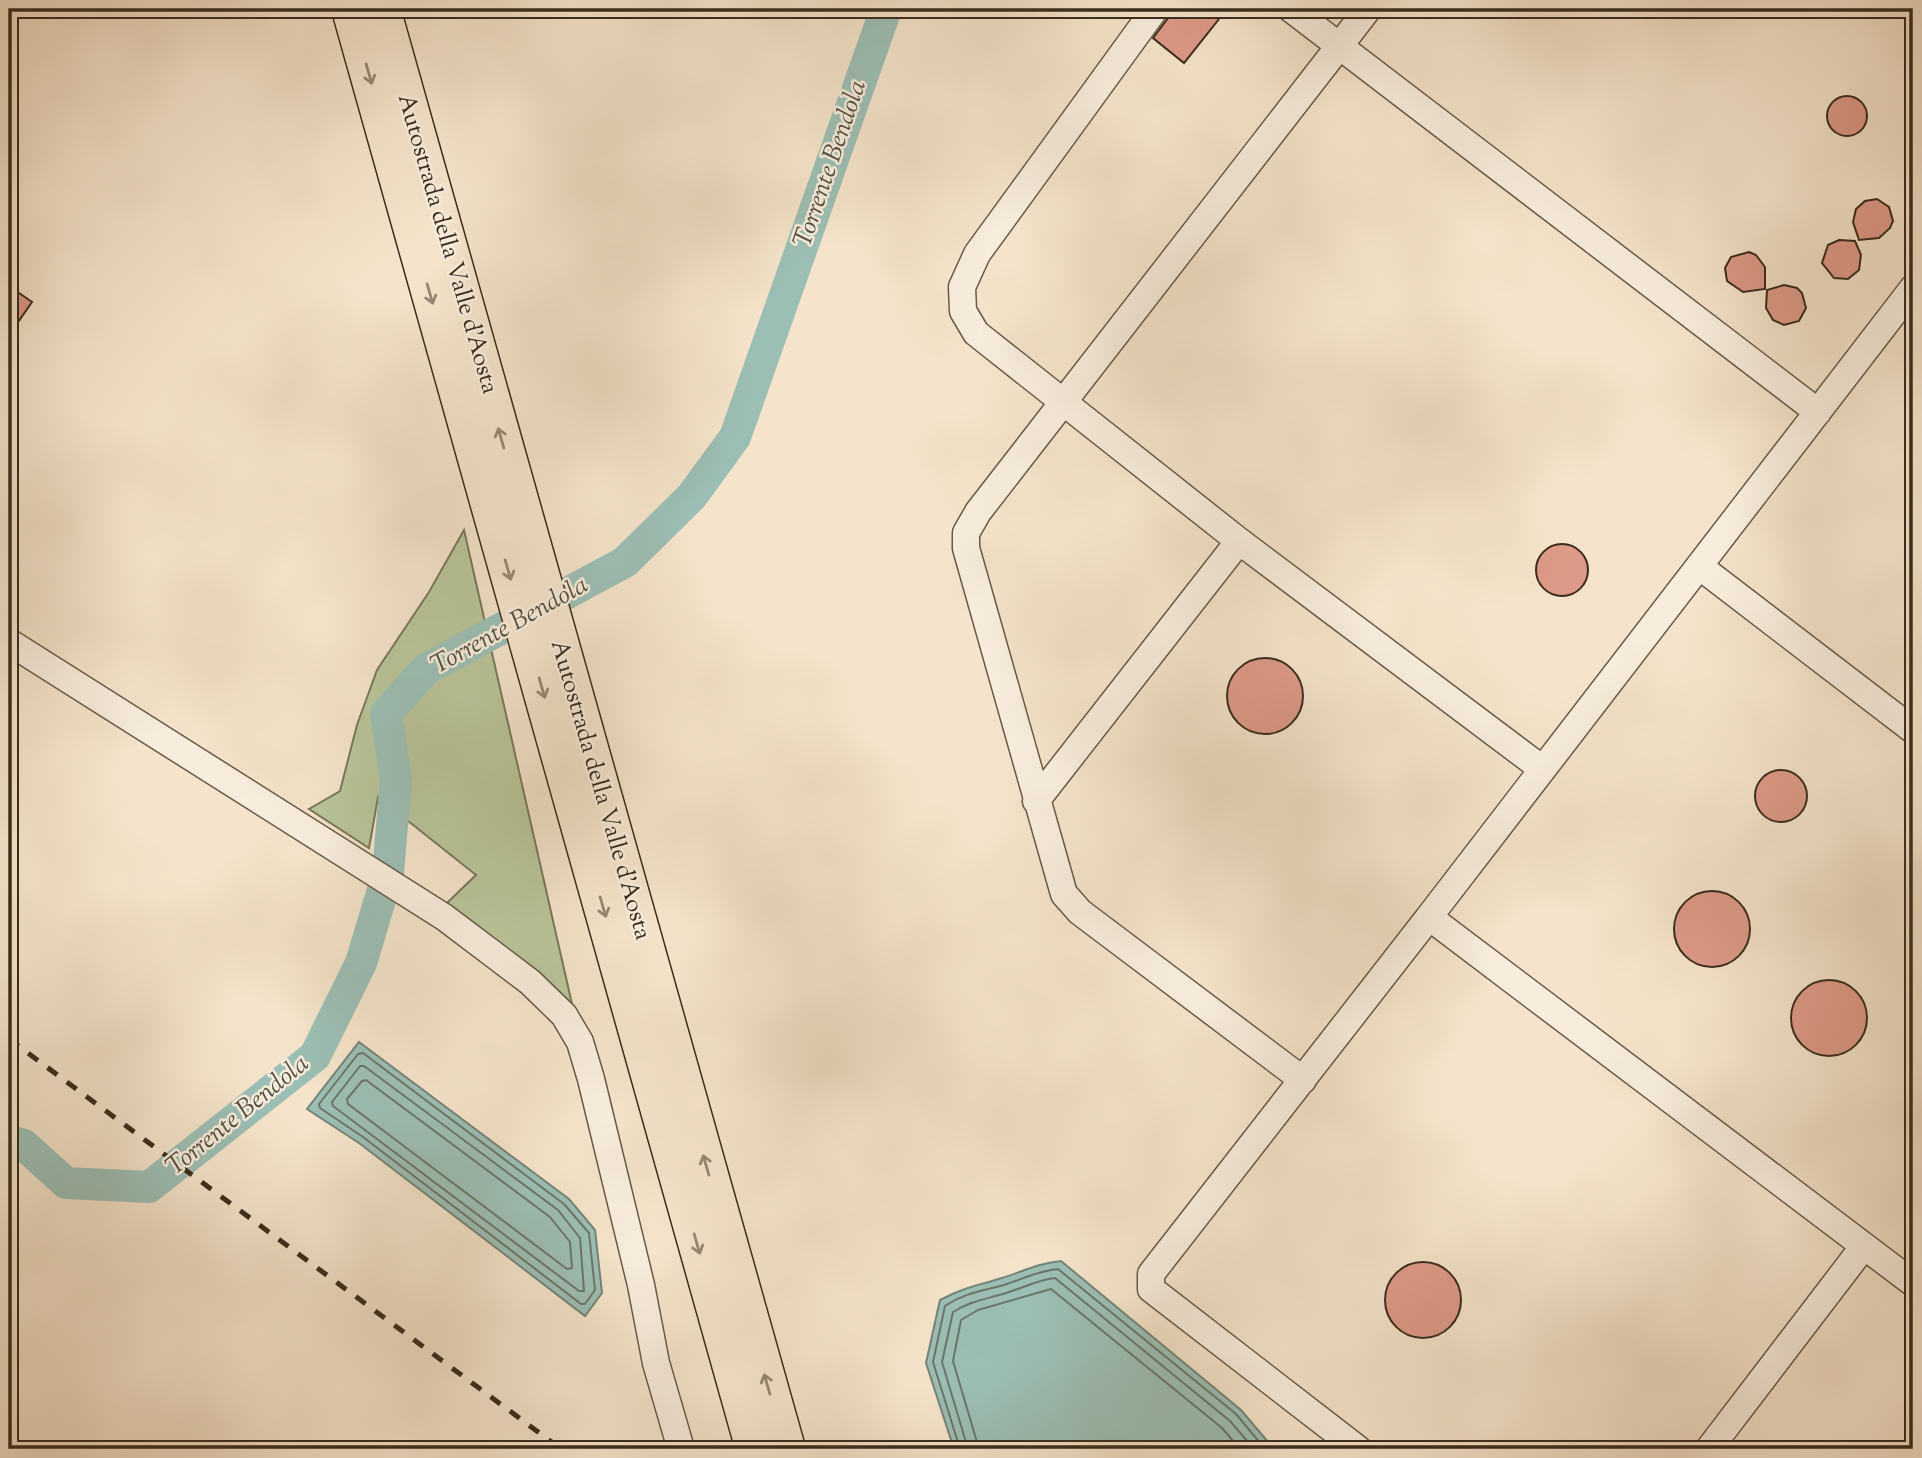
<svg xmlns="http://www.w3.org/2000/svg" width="1922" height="1458" viewBox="0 0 1922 1458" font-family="'Sorts Mill Goudy',serif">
  <rect width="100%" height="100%" fill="#f5e4cb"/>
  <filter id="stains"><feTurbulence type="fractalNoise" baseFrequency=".00286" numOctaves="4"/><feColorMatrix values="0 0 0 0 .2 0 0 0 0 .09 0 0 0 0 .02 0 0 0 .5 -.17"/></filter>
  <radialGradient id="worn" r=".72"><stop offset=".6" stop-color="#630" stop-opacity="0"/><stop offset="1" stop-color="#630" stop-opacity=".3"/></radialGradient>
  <!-- green -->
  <path fill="#b9c59a" stroke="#79785c" stroke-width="2" d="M464,530L572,1004L447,903L476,875L378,797L369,848L309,809L340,791L357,725L377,670L429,592Z"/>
  <!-- water -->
  <path fill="#9cbfb5" stroke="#748478" stroke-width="2" d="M359,1042L569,1199L595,1230L602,1293L585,1316L359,1143L307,1109Z
    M1061,1261L1241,1410L1274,1449H954L926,1363L940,1300C965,1287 976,1286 1002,1278C1025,1271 1035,1264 1061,1261Z"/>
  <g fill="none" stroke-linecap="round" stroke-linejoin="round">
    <!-- shore -->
    <path stroke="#6a7669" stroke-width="2" d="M363,1053L564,1204L589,1233L595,1290L585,1304H581L363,1137L320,1108L319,1104L358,1054Z
      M360,1066H364L558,1210L580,1238L584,1291H579L333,1106L332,1102Z
      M366,1080L550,1217L570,1242L572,1268L567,1269L348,1104L347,1099L362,1081Z
      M960,1449L933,1362L945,1306C964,1293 982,1291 1004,1285C1023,1279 1037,1271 1058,1269L1236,1414L1265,1449
      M968,1449L942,1362L953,1312C970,1301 987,1299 1006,1293C1023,1288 1037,1280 1055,1278L1230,1421L1254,1449
      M979,1449L953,1361L961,1320L978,1310L1051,1289L1222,1428L1240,1449"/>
    <!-- river -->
    <path stroke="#9cbfb5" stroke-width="32" d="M9,1141L24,1145L66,1183L149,1187L315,1056L361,963L388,873L396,779L386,714L426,669L625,562L692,496L735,437L886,9"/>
  </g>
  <!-- building -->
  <path fill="#de9a88" stroke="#392c1d" stroke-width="2" d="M1170,9H1206L1219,19L1184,63L1153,38L1168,18Z
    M1827 116a20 20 0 1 1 40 0a20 20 0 1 1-40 0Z
    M1877,199L1889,207L1893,221L1890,228L1879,238L1859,240L1853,222L1856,209L1865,201Z
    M1839,240L1855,241L1861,255L1859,270L1848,279L1834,278L1822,263L1828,245Z
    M1749,252L1756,255L1765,267V289L1743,292L1727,281L1725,268L1731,257Z
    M1784,285L1797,288L1802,293L1806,308L1799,321L1784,325L1773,320L1766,308L1767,290Z
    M9,286L32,302L9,335Z
    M1536 570a26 26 0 1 1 52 0a26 26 0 1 1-52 0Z
    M1227 696a38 38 0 1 1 76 0a38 38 0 1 1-76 0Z
    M1755 796a26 26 0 1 1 52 0a26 26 0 1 1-52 0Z
    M1674 929a38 38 0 1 1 76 0a38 38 0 1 1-76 0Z
    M1791 1018a38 38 0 1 1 76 0a38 38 0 1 1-76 0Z
    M1385 1300a38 38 0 1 1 76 0a38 38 0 1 1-76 0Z"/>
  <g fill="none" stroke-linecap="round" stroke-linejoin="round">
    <!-- minor casing -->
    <g stroke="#685a48" stroke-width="29">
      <path id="minor" d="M1155,9L977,254L962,287L963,311L976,333L1239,541L1541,768
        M1291,9L1818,412
        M1913,288L1429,917L1913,1283
        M1699,566L1913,730
        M9,642L444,917L530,982L564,1015L580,1042L591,1079L641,1285L656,1363L681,1449
        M1036,801L1239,541
        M1303,1080L1080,912L1064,894L966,548V533L978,512L1368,9
        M1358,1449L1151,1289V1274L1429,917
        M1709,1449L1864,1246"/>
    </g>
    <!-- highway casing -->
    <g stroke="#392c1d" stroke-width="41">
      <path id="highway" d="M351,9L755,1449
        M381,9L786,1449"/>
    </g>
    <!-- minor -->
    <use href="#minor" stroke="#f8eddd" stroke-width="26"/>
    <!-- highway -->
    <use href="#highway" stroke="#f5e4cb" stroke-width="38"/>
    <!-- rail -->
    <path stroke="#392c1d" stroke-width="5" stroke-dasharray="12 12" stroke-linecap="butt" d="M9,1039L561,1449"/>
  </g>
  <!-- one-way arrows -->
  <defs><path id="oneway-shaft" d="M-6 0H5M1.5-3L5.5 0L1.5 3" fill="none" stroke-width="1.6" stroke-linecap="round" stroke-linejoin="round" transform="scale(1.75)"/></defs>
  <g stroke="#978874">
    <use href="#oneway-shaft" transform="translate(369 74) rotate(74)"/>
    <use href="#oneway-shaft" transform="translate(430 294) rotate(74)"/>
    <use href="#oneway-shaft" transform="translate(501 438) rotate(-106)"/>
    <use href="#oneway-shaft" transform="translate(508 570) rotate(74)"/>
    <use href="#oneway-shaft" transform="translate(542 688) rotate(74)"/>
    <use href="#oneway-shaft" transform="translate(603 907) rotate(74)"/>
    <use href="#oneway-shaft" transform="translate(706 1165) rotate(-106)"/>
    <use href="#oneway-shaft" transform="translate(697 1244) rotate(74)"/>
    <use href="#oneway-shaft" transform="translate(767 1384) rotate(-106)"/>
  </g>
  <g text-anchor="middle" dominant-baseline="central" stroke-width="5" stroke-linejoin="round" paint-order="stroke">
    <!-- street labels -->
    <g font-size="24" fill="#392c1d" stroke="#f8eddd">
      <text transform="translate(447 244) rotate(74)">Autostrada della Valle d'Aosta</text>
      <text transform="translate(600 790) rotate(74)">Autostrada della Valle d'Aosta</text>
    </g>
    <!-- water labels -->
    <g font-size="26" font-style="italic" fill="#525143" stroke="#f8eddd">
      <text transform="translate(831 164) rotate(-71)">Torrente Bendola</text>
      <text transform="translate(510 626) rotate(-29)">Torrente Bendola</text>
      <text transform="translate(238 1116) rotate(-39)">Torrente Bendola</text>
    </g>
  </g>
  <!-- margin -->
  <rect width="1922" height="1458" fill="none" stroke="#f5e4cb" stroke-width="35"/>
  <rect x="10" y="10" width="1901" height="1437" fill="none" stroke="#392c1d" stroke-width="3.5"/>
  <rect x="18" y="18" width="1887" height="1423" fill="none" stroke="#392c1d" stroke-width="2"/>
  <rect width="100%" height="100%" filter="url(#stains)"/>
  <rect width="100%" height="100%" fill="url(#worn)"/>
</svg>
